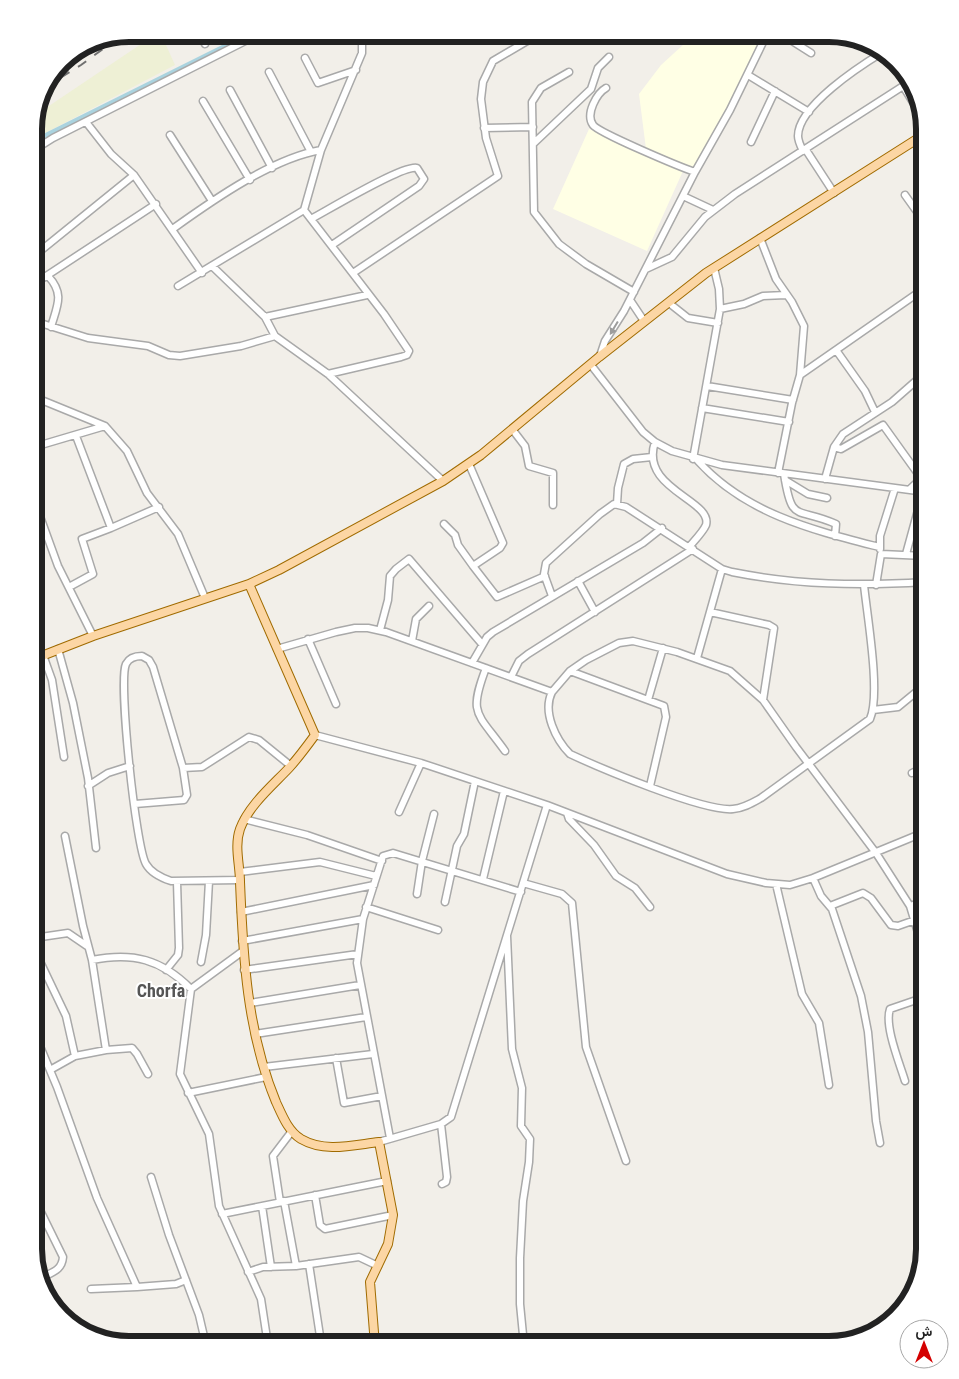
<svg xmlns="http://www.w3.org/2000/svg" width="959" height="1379" viewBox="0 0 959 1379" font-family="'Roboto Condensed',Vazirmatn,sans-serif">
  <rect width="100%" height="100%" fill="#f2efe9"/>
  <!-- education -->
  <path fill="#ffffe5" d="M678,34H762L700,166L691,168L646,149L639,94L661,65L684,44Z
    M589,129L683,171L647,251L553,209Z"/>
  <!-- farmland -->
  <path fill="#eef0d5" d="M156,34H161L175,65L34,139L37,114Z"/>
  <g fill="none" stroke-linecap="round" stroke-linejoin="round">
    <!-- canal -->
    <path stroke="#aad3df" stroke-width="6" d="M34,142L251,34"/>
    <!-- minor casing -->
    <g stroke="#a9a9a9" stroke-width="9">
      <path id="minor" d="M200,34L205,44
        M781,34L811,53
        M305,58L318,83L356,70
        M269,72L311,152
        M569,72L541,88L532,102L534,212L559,244L586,264L634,292
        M748,75L809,112
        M903,86L922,117
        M606,88C597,93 585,114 593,125C599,133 680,167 695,172
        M230,90L272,168
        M203,101L250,180
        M86,122L111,154L134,175L202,273
        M484,128L533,127
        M170,135L212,201
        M751,142L775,91
        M534,143L591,89L598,68L609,57
        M34,150L53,138L259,34
        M806,150L834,193
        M803,151C801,147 798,141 798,136C798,106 860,66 883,52
        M922,167L925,173
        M905,195L925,223
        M683,196L713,210
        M304,210L384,314L409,351L407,355L401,357L328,374
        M311,219C328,210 404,164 417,168L424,179L419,186L332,245
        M174,228C213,200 273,158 321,150
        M760,238L776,279L792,302L804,326L800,375
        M34,256L134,175
        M212,266L265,317L275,336L328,374L443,481
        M646,269L672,257L705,217L735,194L911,81
        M353,273L498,176L486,138L481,99L483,82L493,61L539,34
        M48,276C65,294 57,306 51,327
        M34,284L156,204
        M178,286L304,210L321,150L362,53V34
        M917,294L925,305
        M630,300L644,321
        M669,303L688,318L718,323
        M720,309L744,304L763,296L786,295
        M265,317L367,295
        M34,321L88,338L148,346L169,355L180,356L241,346L275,336
        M836,350L865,391L875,412
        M600,356L605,341L624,311L695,172L730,110L767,34
        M591,365L643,432L655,442L672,451L722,465L925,492
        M707,386L793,400
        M34,397L105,426L127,451L147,493L178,534L205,598
        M702,408L789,422
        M512,429L525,446L529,466L553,473V505
        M76,436L111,528L159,507
        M655,442C639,489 713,500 706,525C703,532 694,541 689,547
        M34,447L105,426
        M834,447L841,449L883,425L921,478
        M693,459L720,309L719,289L714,268
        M698,461C746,514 813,530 879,547
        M469,464L503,543L500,548L473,566L497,597L545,576
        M778,473L792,403L800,375L925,288
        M784,474C792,525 796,506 836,524L835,536
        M825,479L834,447L843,434L892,402L925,373
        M785,480L808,494L827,498
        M910,489L925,475
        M34,500L58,566L93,636
        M617,504L618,488L624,464L633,459L652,457
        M444,524L455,535L458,545L473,566
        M880,549V536L895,488
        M906,554L923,492
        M578,581L595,612
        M876,585L881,554L925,556
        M69,587L93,574L82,539L111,528
        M552,596L544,574L546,563L600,514L614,504L626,507L722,569L732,572C797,585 859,586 925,582
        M710,612L769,625L774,628L763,700
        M380,630L388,600L390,576L396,569L409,559L482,644
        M308,639L336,704
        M412,641L416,619L429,606
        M58,649L73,703L88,778L96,848
        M277,649L336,632L355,628H368L386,632L552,692C542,712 556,740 570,754C600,768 704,812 733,809C744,808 752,803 761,798L870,719C881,694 867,615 864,585
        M43,655L52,680L64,757
        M697,658L722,569
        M472,663L487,637L493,632L643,543L662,528
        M486,668C468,715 477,712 505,751
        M570,671L664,706L666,717L650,786
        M511,677L519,661L528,654L693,549
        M552,692L570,671L586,660L619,643L633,641L677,652L730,671L763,700L796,747L876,853L910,906L925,956
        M648,700L663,648
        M873,710L898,707L915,693L925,691
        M315,735L421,763L547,805L727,874L766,883L790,885L813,878L925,832
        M912,773L925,767
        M88,786L108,773L130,766
        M135,804L184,800L187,795L183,768
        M399,812L421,763
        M567,813L569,819L594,845L616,876L635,888L650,907
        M244,819L307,835L382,861
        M65,836L83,926L92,960
        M240,872L320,862L376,876
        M813,878L821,896L832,909L861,996L868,1032L876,1121L880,1143
        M483,879L504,791
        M240,880L171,881C162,878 151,873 146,864C136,848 118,681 126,664C129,658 136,656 142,656L149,660L153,667L183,768L202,767L249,737L259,740L291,766
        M523,883L562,894L572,903L586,1047L626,1161
        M776,884L802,994L819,1023L829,1085
        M417,894L422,861L434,814
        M445,902L457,846L464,834L475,781
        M830,906L863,893L871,898L891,925L898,926L915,920
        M910,906L925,901
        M366,907L438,930
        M241,912L374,885
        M507,936L512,1049L522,1088L521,1126L530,1139L529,1162L523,1201L520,1258V1304L524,1345
        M34,938L68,933L87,946
        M242,941L363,919
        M34,949L66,1016L75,1056L50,1070
        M243,951L191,989L180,1074L209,1134L219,1206L261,1299L268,1345
        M201,962L206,935L209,881
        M166,970L178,955L179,948L177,882
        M244,970L358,954
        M250,1003L360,985
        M34,1032L57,1087L97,1198L137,1287L91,1289
        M255,1034L366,1017
        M106,1050L92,960C133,952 161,959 191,989
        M75,1056L106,1050L132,1048L137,1054L148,1074
        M336,1058L344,1103L382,1096
        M264,1067L373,1054
        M905,1081C900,1064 884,1026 890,1009L925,997
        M188,1093L266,1077
        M441,1124L447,1177L446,1182L442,1184
        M390,1138L357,963L363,919L383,856L393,853L521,892
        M379,1142L441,1124L451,1117L547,805
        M151,1177L169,1235L199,1315L206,1345
        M315,1195L320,1225L325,1229L393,1215
        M34,1198L63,1257C62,1270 53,1272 41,1278
        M280,1202L273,1156L292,1131
        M262,1206L271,1267
        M222,1214L387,1181
        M309,1264L320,1336L323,1344L327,1345
        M296,1266L359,1257L378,1266
        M248,1272L263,1267L296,1266L284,1201
        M137,1287L176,1284L186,1280
        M331,1345L374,1340"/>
    </g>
    <!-- major casing -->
    <g stroke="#a06b00" stroke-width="10">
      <path id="major" d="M249,584L315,735C307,746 299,757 289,768C272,786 249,805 240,829C234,846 240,865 240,882C243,957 247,1032 276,1102C282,1115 288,1131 301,1139C325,1153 353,1145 379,1142L393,1215L388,1244L370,1282L375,1345
        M34,659L93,636L249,584L279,570L443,481L481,455L599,357L706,273L925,134"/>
    </g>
    <!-- minor -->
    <use href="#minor" stroke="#fff" stroke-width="6"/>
    <!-- major -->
    <use href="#major" stroke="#fcd6a4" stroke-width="8"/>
    <!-- rail -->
    <path stroke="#707070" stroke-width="2" stroke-dasharray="10 10" stroke-linecap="butt" d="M44,88L81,65L118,38"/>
  </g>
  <!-- one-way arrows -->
  <defs><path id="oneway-solid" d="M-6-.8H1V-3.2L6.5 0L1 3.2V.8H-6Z" transform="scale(1.25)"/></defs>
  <use fill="#9c9c9c" href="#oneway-solid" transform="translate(614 328) rotate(121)"/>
  <g text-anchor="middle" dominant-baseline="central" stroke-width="4" stroke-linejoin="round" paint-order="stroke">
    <!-- district labels -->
    <g font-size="18" font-weight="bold" fill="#555" stroke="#fff">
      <text x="161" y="990">Chorfa</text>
    </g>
  </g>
  <!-- crop -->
  <path d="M0 0H959V1379H0ZM129 42H829A87 87 0 0 1 916 129V1249A87 87 0 0 1 829 1336H129A87 87 0 0 1 42 1249V129A87 87 0 0 1 129 42Z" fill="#fff" fill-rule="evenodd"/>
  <path fill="none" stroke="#222" stroke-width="6" d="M129 42H829A87 87 0 0 1 916 129V1249A87 87 0 0 1 829 1336H129A87 87 0 0 1 42 1249V129A87 87 0 0 1 129 42Z"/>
  <!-- north arrow -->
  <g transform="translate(924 1344)"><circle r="24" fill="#ffffff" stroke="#a7a7a7"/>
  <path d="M0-4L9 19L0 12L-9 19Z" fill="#d40000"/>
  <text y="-8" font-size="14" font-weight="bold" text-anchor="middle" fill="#222222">ش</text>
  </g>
</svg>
